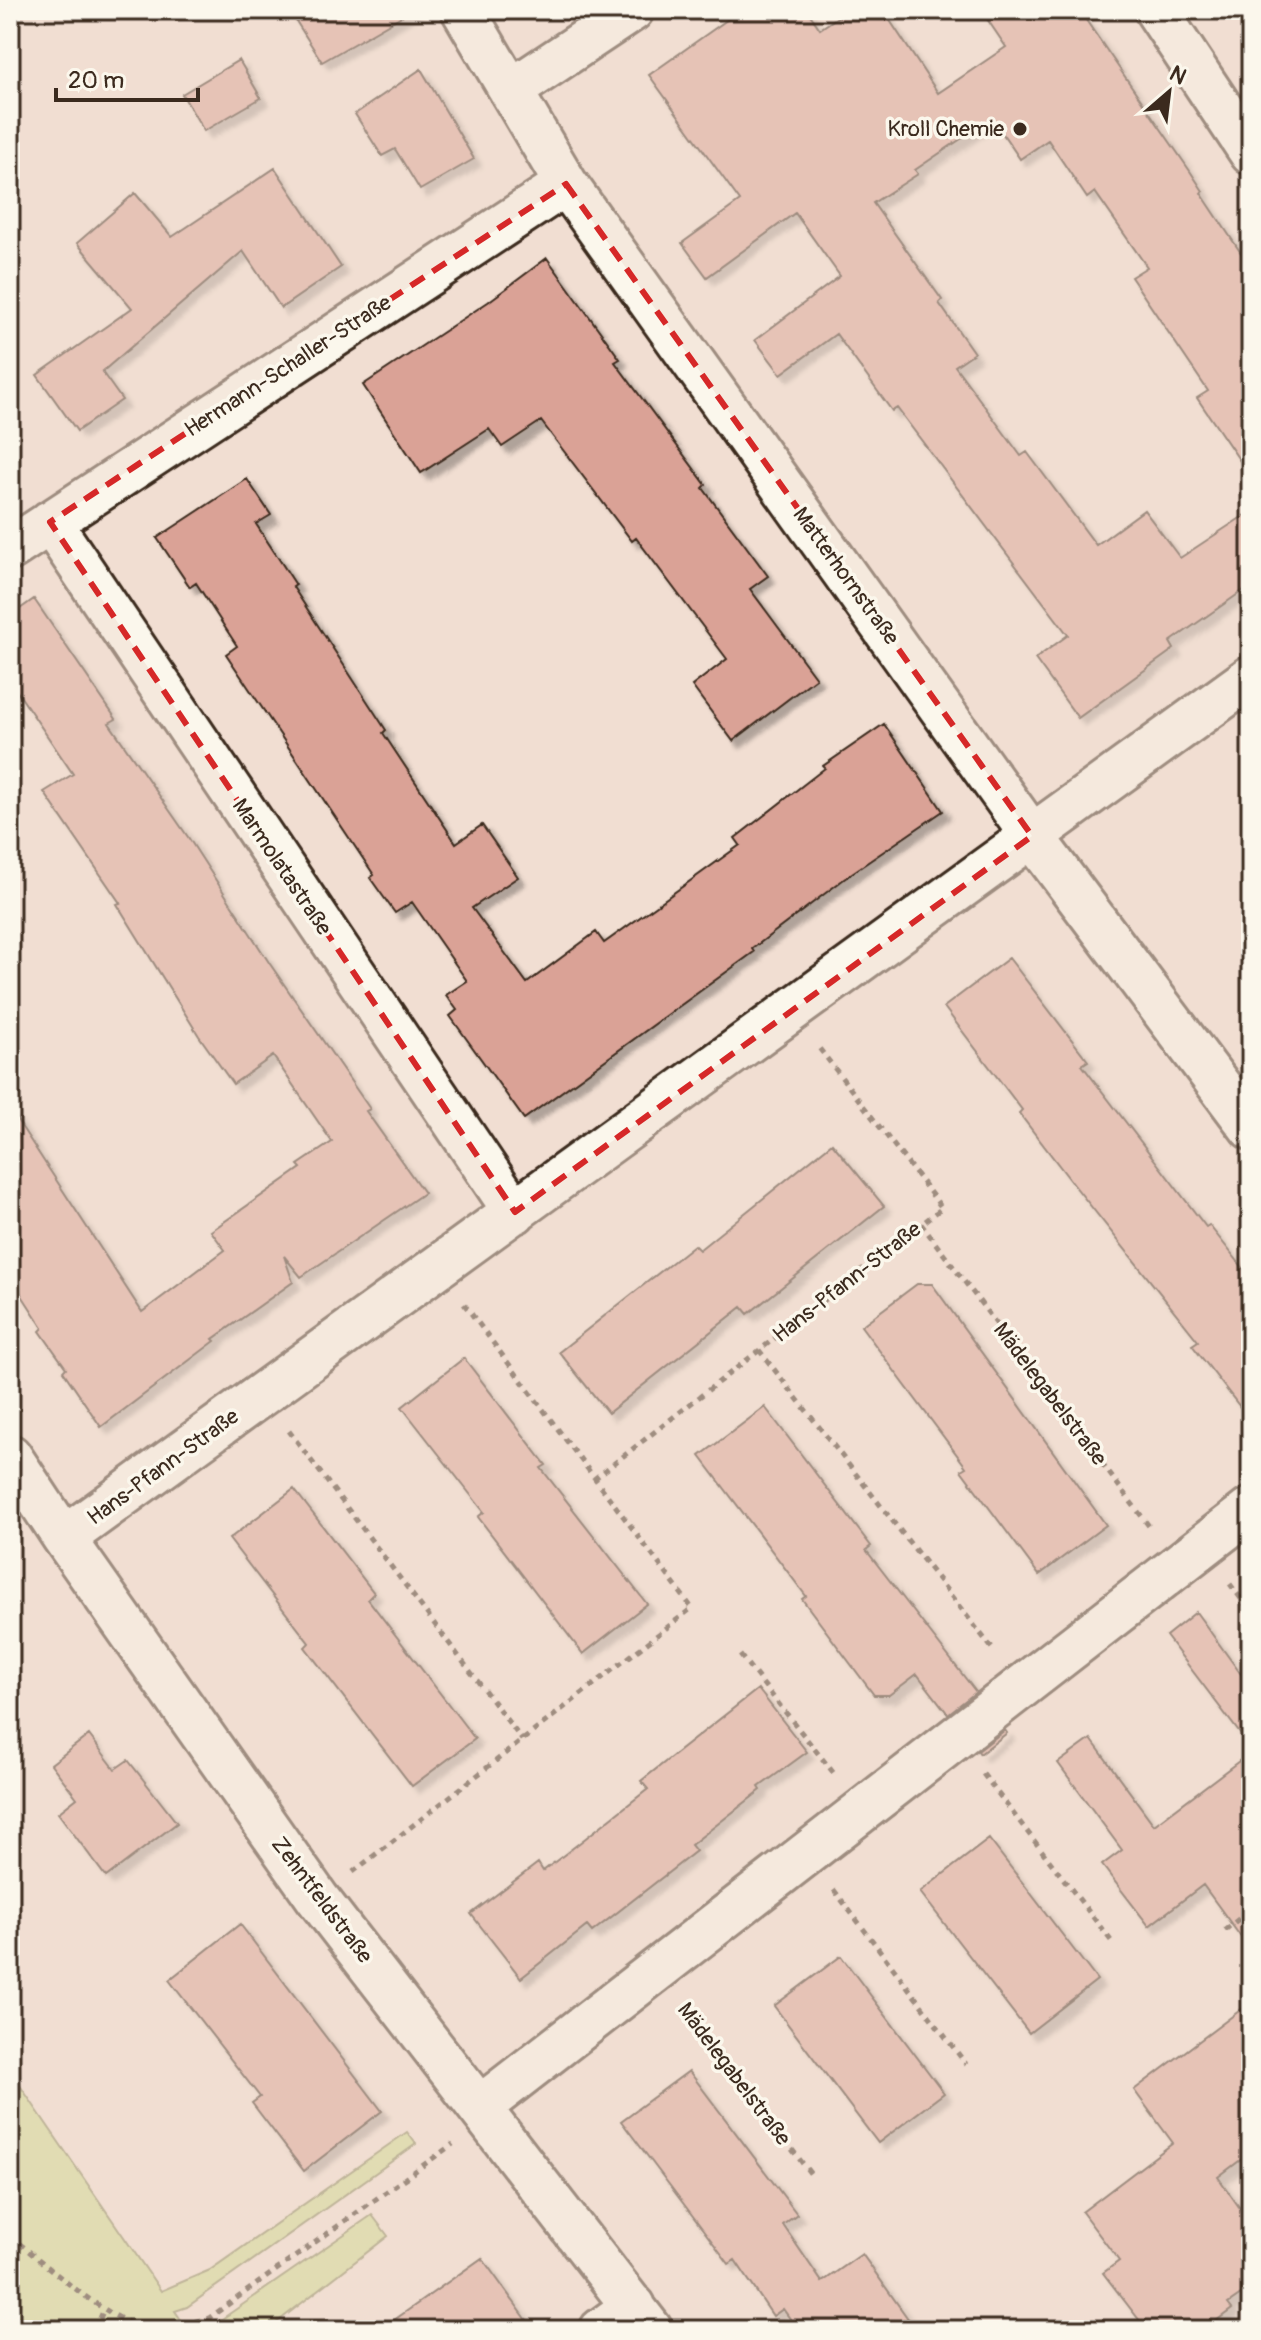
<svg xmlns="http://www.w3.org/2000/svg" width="1261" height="2340" viewBox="0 0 1261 2340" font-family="Pangolin,sans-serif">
  <defs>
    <filter id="shadow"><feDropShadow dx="7" dy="7" stdDeviation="2" flood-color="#0004"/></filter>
  </defs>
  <rect width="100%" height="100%" fill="#f1ded2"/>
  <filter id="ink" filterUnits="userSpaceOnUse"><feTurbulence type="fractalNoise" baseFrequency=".0125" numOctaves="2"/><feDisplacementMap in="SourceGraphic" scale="16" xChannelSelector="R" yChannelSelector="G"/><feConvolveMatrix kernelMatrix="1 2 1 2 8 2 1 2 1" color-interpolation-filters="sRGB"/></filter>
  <g filter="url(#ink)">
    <!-- green -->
    <path fill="#ceda8e" stroke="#848256" stroke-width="2" d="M10,2071L161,2291L210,2270L407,2132L416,2144L187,2307L175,2311L188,2330H10Z
      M372,2215L388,2236L267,2330H206Z"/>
    <!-- building -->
    <path fill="#daa296" stroke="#3b2a1e" stroke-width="2" filter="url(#shadow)" d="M289,10H412L322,62Z
      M741,10H807L820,29L848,10H883L938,93L1006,47L981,10H1079L1190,171L1203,191L1201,193L1251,268V477L1197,398L1208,391L1131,277L1147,267L1095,192L1087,198L1048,140L1020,159L992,118L915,170L918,174L873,203L942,300L939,303L974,353L955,366L1021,456L1027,452L1096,545L1144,510L1180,558L1251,511V585L1170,642L1174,649L1078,718L1035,659L1068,635L897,408L892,411L836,334L781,374L755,340L840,276L795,213L707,277L682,243L740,201L649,75Z
      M239,60L261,98L204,131L182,94Z
      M421,69L474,159L420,190L395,149L382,156L355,114Z
      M275,168L341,267L281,308L243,251L102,372L122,400L77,431L37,375L132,308L77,243L135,193L172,237Z
      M547,258L620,359L615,362L706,485L703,488L768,576L750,589L816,678L733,741L692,686L727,659L636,538L632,541L541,421L502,447L489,429L421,473L363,385L488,302Z
      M247,479L271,515L256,524L296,585L293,587L386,730L383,733L456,843L482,825L518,877L472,908L527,983L596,932L604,943L740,845L735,838L825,768L823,766L884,724L943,811L852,873L752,949L754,952L524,1119L450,1016L457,1010L446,995L467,981L412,902L395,913L370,878L374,875L226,654L237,646L196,583L190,587L157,538Z
      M34,599L116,719L109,723L188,837L270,964L370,1109L366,1111L424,1193L301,1277L284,1256L293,1282L213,1339L215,1341L101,1427L63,1371L66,1368L40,1331L43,1328L10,1277V1109L142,1312L225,1250L211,1231L301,1168L298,1165L332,1142L273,1056L233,1084L199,1036L117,904L120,903L44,792L73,774L10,681V616Z
      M1009,958L1088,1061L1082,1065L1206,1227L1209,1225L1251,1278V1421L1192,1345L1198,1341L1074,1185L1019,1113L1022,1110L944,1007Z
      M832,1143L884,1206L748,1314L742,1307L608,1413L559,1352L694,1245L699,1250Z
      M917,1284H932L1106,1525L1039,1575L961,1470L966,1467L861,1326Z
      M464,1358L546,1465L541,1468L647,1604L583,1654L478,1517L484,1512L402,1407Z
      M765,1407L871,1546L866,1550L976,1692L948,1714L917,1674L889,1695H874L802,1599L806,1596L700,1456Z
      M294,1489L374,1593L368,1599L475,1739L412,1786L305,1647L309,1643L229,1539Z
      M1196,1612L1251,1688V1748L1166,1636Z
      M758,1689L807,1752L759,1787L761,1790L691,1845L696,1851L592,1932L587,1926L521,1978L471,1914L538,1863L543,1871L578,1844L648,1789L641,1781Z
      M1005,1730L1007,1733L980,1754L978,1751Z
      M89,1735L115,1769L128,1760L177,1823L106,1877L58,1813L77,1798L51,1764Z
      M1091,1739L1154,1825L1251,1752V1951L1203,1885L1149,1926L1102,1865L1122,1850L1058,1763Z
      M989,1839L1097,1980L1029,2033L920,1892Z
      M240,1924L382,2111L304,2171L252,2103L260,2097L169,1980Z
      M841,1956L944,2093L878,2143L774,2006Z
      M1251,2002V2152L1218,2177L1251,2224V2288L1228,2304L1232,2309L1204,2330H1147L1103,2273L1119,2261L1082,2212L1173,2143L1134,2090Z
      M689,2071L797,2214L783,2225L822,2282L862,2254L916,2330H798L783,2309L773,2316L735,2260L729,2264L621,2121Z
      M482,2258L534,2330H380Z"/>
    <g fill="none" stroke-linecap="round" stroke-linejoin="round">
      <!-- street casing -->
      <g stroke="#3b2a1e" stroke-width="48">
        <path id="street" d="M463,10L566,184L1032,836L1251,1128
          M1156,10L1251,153
          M512,90L632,10
          M50,522L515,1212
          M10,549L566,184
          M10,1456L64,1538L318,1899L651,2330
          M64,1538L1251,677
          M480,2107L1251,1509
          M601,2330L634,2306"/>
      </g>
      <!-- path -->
      <path stroke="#3b2a1e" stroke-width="5" stroke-dasharray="6 6" stroke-linecap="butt" d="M921,1224L1152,1530
        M759,1350L995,1652
        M289,1431L522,1740
        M594,1479L942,1208L819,1048
        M1230,1584L1251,1612
        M740,1655L836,1776
        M983,1774L1112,1942
        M353,1872L692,1608L464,1304
        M834,1890L966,2064
        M1225,1930L1251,1909
        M683,2006L813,2177
        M10,2236C50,2267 103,2319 151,2330
        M95,2330L104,2309
        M160,2330L209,2318L453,2144"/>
      <!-- street -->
      <use href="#street" stroke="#fbf7ec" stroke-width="42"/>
    </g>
  </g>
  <!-- marked area -->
  <path d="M0 0H1261V2340H0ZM566,184L1032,836L515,1212L50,522Z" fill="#f1ded2" fill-opacity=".55" fill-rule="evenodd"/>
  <path fill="none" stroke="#d62828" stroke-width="6" stroke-dasharray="16 10" stroke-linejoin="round" d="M566,184L1032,836L515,1212L50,522Z"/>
  <!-- markers -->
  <circle fill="#3b2a1e" stroke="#fbf7ec" stroke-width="3" cx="1020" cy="129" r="8"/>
  <g text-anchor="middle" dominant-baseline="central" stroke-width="7" stroke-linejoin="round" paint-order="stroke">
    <!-- poi labels -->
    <g font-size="22" fill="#3b2a1e" stroke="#fbf7ec" text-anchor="end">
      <text x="1004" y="129">Kroll Chemie</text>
    </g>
    <!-- street labels -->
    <g font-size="22" fill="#3b2a1e" stroke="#fbf7ec">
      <text transform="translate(288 366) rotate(-33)">Hermann-Schaller-Straße</text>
      <text transform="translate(846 576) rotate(54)">Matterhornstraße</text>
      <text transform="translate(282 867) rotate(56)">Marmolatastraße</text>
      <text transform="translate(847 1282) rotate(-38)">Hans-Pfann-Straße</text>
      <text transform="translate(1050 1394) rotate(53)">Mädelegabelstraße</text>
      <text transform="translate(163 1467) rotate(-36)">Hans-Pfann-Straße</text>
      <text transform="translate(322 1900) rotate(53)">Zehntfeldstraße</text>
      <text transform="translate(734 2074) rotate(53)">Mädelegabelstraße</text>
    </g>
  </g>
  <!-- margin -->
  <rect width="1261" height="2340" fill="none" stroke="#fbf7ec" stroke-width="40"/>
  <rect x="20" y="20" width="1221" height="2300" fill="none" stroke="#3b2a1e" stroke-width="3" filter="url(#ink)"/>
  <!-- north arrow -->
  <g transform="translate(1169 92) rotate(28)" stroke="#fbf7ec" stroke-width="6" paint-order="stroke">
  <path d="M0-6L14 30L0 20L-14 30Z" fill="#3b2a1e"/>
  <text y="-12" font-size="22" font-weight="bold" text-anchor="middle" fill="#3b2a1e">N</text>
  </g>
  <!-- scale -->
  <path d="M56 88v12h142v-12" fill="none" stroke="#3b2a1e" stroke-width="4"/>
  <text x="68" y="88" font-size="24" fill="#3b2a1e" stroke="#fbf7ec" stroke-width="6" paint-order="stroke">20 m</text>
</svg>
